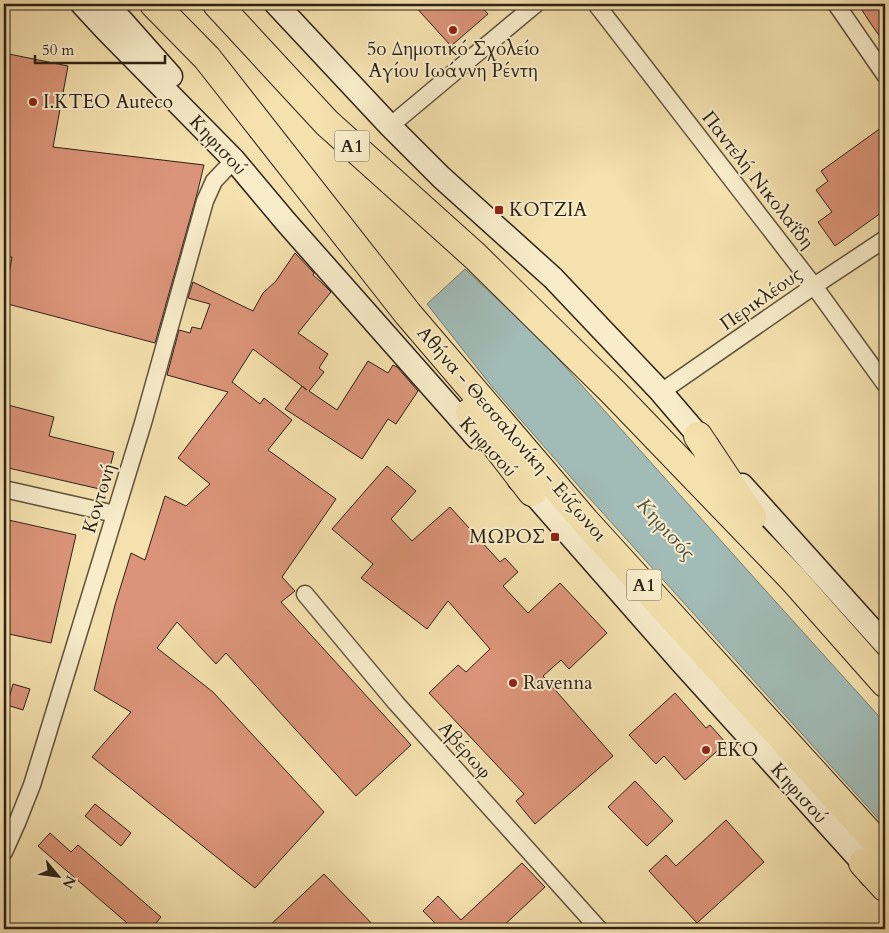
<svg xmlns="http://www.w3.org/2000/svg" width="889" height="933" viewBox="0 0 889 933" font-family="Cardo,serif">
  <rect width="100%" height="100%" fill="#f4e1ae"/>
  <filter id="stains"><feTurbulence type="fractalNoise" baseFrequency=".004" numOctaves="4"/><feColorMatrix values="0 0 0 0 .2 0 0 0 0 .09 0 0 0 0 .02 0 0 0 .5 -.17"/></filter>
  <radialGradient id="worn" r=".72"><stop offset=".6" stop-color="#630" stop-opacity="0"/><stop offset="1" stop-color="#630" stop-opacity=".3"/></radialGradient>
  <!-- water -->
  <path fill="#a1bbb6" stroke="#737d76" d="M465,269L543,342L766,591L885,723V826L582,490L493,388L427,304Z"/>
  <!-- building -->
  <path fill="#db9479" stroke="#2d2115" d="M413,4H479L488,14L451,46Z
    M858,4H885V44L871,24Z
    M4,53L68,66L53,147L204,165L197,194L155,343L4,303L12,257L4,256Z
    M885,125V210L835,246L818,222L832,212L816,190L828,181L821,171Z
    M295,253L314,273L313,275L321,282L331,292L298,333L328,354L319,368L324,372L309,391L337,410L368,361L388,373L393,365L397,367L418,391L396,424L388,419L362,459L285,409L302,386L307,390L253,349L232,382L260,404L264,398L292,420L268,450L336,499L282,577L295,591L281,602L411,745L356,796L226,653L216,664L177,622L157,648L213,692L324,812L255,888L92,757L131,712L94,690L115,605L131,553L145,560L165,496L186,506L210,484L178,458L228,392L167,375L179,330L190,333L192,327L201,329L210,304L188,298L193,282L253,311L263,293L276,281Z
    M4,404L54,417L49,436L114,452L104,490L4,467Z
    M387,466L416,491L391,519L412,541L450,507L500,562L505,558L518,572L503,586L528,613L560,583L607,633L569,669L561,660L543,676L613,756L535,824L516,801L524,794L429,693L458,665L466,672L490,649L448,601L427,629L361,578L373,564L332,529Z
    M4,519L76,535L51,643L4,633Z
    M13,684L30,689L23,710L7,705Z
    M675,693L706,728L710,725L726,743L685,780L664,756L656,764L629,735Z
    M635,781L673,821L647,846L608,807Z
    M95,804L131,833L121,846L85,816Z
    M726,820L764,862L697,923L649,871L666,855L676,866Z
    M50,833L71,852L78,845L161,917L151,929H134L38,846Z
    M522,863L545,887L500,929H441L423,911L438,896L461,920Z
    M324,874L377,929H266Z"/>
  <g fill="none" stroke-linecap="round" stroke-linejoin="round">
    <!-- street casing -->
    <g stroke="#5f513b" stroke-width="19">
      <path id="street" d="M596,4L814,286L885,384
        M836,4L885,75
        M390,126L536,4
        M661,392L814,286L885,239
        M4,489L115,514
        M305,594L396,703L599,929
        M4,852L17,823L32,785L143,423L205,201L214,181L234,160"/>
    </g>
    <!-- secondary casing -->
    <g stroke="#2d2115" stroke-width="25">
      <path id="secondary" d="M82,4L107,31L234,160L286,222L477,438
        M107,4L171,76
        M276,4L390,126L441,177L553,278L661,392L709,448
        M519,480L532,492L683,664L863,863L871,876
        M742,485L885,644"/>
    </g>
    <!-- highway casing -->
    <g stroke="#2d2115" stroke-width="30">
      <path id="highway" d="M154,4L207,58L408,314L585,521L885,851
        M217,4L327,123L475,256L613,392L793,579L885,683
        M470,412L532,492
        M698,436L752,517
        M863,863L885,887"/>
    </g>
    <!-- street -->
    <use href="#street" stroke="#f8ecca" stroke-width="16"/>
    <!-- secondary -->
    <use href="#secondary" stroke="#f8ecca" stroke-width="22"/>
    <!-- highway -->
    <use href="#highway" stroke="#f4e1ae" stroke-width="28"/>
  </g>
  <!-- markers -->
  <g fill="#8f2418" stroke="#f8ecca" stroke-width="2">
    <circle cx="453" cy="30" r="5"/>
    <circle cx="33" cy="102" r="5"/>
    <rect x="494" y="205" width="10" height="10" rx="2.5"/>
    <rect x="550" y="532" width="10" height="10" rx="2.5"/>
    <circle cx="513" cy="683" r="5"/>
    <circle cx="706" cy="750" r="5"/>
  </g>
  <g text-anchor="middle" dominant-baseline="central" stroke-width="4" stroke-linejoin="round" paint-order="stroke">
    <!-- shield labels -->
    <g fill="#f8ecca" stroke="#6a5e4b" stroke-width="1">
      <rect x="334.5" y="130.5" width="35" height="31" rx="4"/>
      <rect x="626.5" y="569.5" width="35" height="31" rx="4"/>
    </g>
    <g font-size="18" font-weight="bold" fill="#2d2115">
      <text x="352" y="146">Α1</text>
      <text x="644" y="585">Α1</text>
    </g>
    <!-- poi labels -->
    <g font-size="19" fill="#2d2115" stroke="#f8ecca" text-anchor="start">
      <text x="453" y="49" text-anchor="middle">5ο Δημοτικό Σχολείο<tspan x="453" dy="22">Αγίου Ιωάννη Ρέντη</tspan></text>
      <text x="43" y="102">Ι.ΚΤΕΟ Auteco</text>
      <text x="509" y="210">ΚΟΤΖΙΑ</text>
      <text x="545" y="537" text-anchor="end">ΜΩΡΟΣ</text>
      <text x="523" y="683">Ravenna</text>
      <text x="716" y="750">EKO</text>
    </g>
    <!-- street labels -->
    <g font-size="19" fill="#2d2115" stroke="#f8ecca">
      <text transform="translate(218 145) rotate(47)">Κηφισού</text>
      <text transform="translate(758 180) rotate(52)">Παντελή Νικολαΐδη</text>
      <text transform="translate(761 299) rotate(-35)">Περικλέους</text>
      <text transform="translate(512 434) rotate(49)">Αθήνα - Θεσσαλονίκη - Εύζωνοι</text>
      <text transform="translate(488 447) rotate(47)">Κηφισού</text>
      <text transform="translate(99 498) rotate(-73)">Κοντονή</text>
      <text transform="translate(465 750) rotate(48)">Αβέρωφ</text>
      <text transform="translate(799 793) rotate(48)">Κηφισού</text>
    </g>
    <!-- water labels -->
    <g font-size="20" font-style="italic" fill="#504f45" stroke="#f8ecca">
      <text transform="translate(666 529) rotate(48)">Κηφισός</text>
    </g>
  </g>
  <!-- margin -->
  <rect width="889" height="933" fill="none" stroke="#f4e1ae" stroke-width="20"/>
  <rect x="5" y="5" width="879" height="923" fill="none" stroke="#2d2115" stroke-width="2.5"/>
  <rect x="10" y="10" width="869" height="913" fill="none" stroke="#2d2115"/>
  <!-- north arrow -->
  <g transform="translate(58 876) rotate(119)" stroke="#f8ecca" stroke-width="4" paint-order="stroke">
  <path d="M0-4L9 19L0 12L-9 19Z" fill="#2d2115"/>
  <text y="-8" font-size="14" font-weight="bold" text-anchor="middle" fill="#2d2115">N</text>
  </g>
  <!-- scale -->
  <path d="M35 55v8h130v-8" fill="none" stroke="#2d2115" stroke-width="2.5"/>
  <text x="42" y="55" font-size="15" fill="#2d2115" stroke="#f8ecca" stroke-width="4" paint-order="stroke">50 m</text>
  <rect width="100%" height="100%" filter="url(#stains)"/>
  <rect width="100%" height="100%" fill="url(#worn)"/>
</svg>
